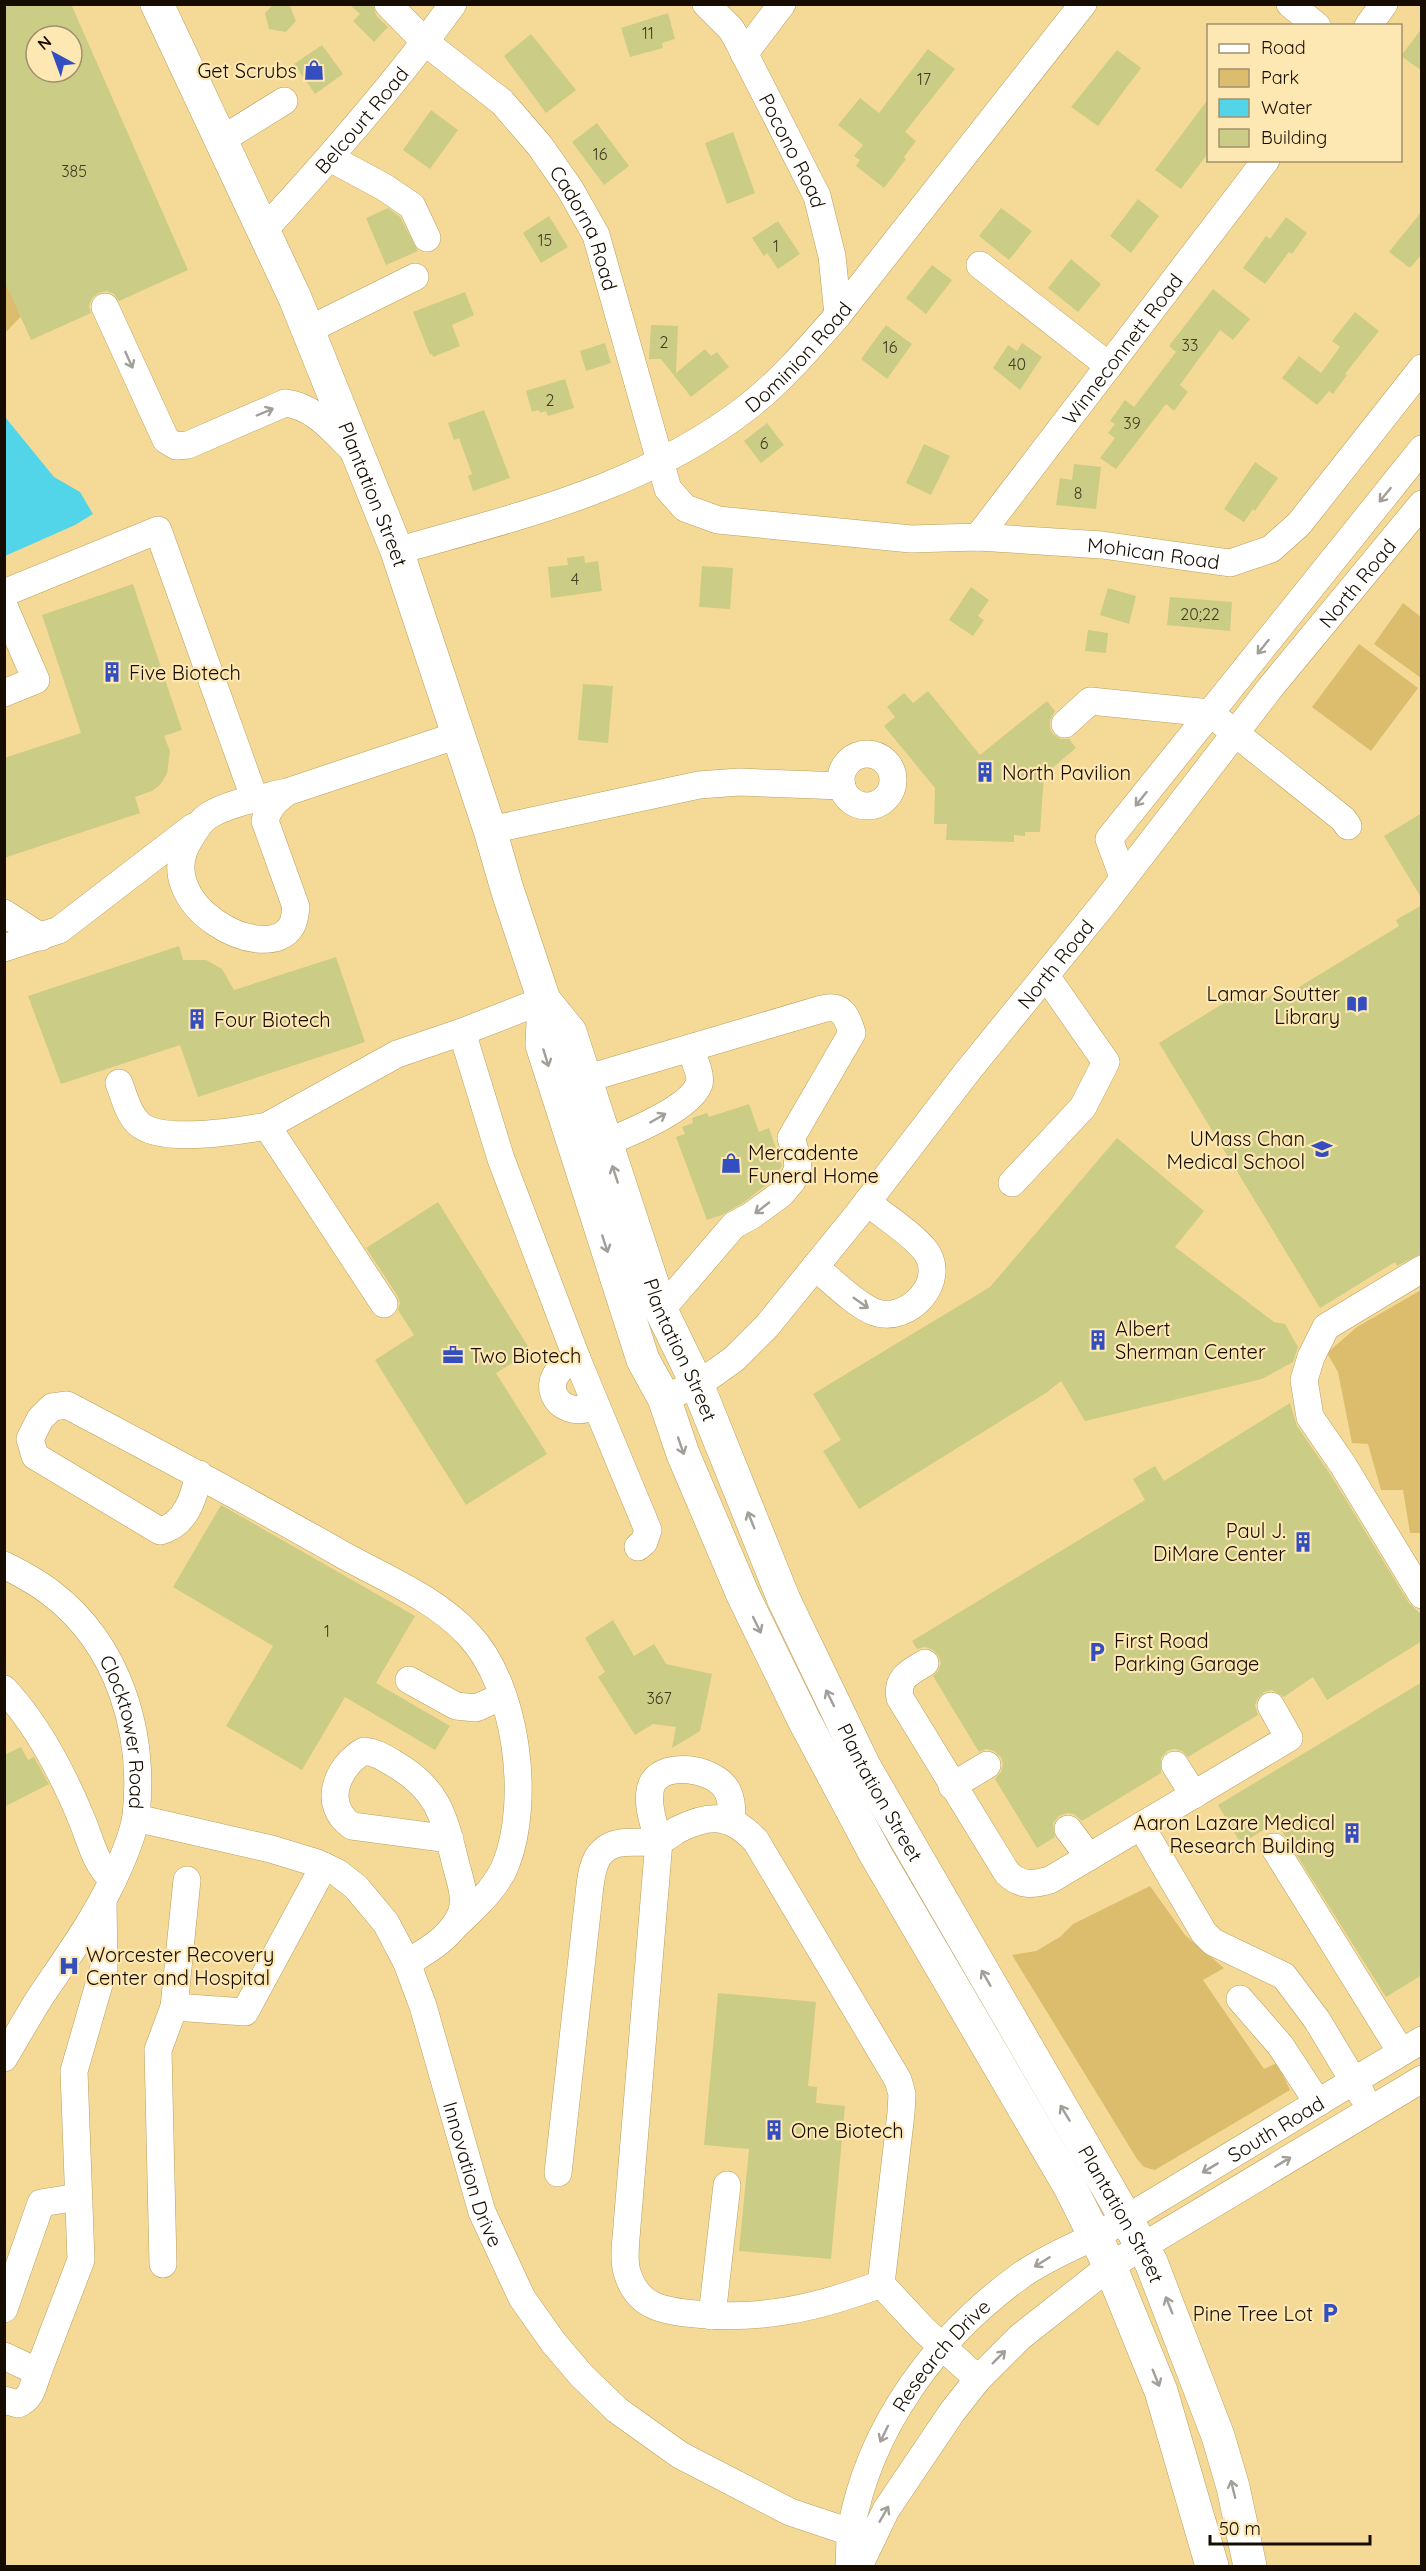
<svg xmlns="http://www.w3.org/2000/svg" width="1426" height="2571" viewBox="0 0 1426 2571" font-family="Quicksand,sans-serif">
  <rect width="100%" height="100%" fill="#f5da97"/>
  <!-- green -->
  <path fill="#dcbd6e" d="M4,245L28,309L5,333H4Z
    M1403,603L1421,617V678L1374,644Z
    M1359,644L1418,688L1371,751L1312,707Z
    M1421,1290V1533H1410L1403,1490H1381L1368,1444L1352,1443L1338,1372L1327,1353L1357,1327Z
    M1150,1886L1185,1935L1224,1968L1203,1980L1264,2069L1277,2063L1290,2090L1155,2170L1144,2167L1137,2159L1012,1955L1036,1951L1060,1937L1073,1924Z"/>
  <!-- water -->
  <path fill="#52d5e8" d="M5,417L54,477L80,492L93,514L75,525L5,556Z"/>
  <!-- building -->
  <path fill="#cbcc86" fill-rule="evenodd" d="M4,4H71L188,270L119,301L114,294L107,291L99,293L92,298L89,306L91,313L31,340L4,280ZM36,36H72V72H36Z
    M274,4H289L296,21L286,32L269,29L265,13Z
    M349,4H373L376,15L388,27L374,42L353,21L360,14Z
    M668,13L675,39L662,43L663,48L630,57L621,28Z
    M1422,28V71L1401,56Z
    M531,34L576,90L546,113L504,56Z
    M322,45L343,74L315,94L294,64Z
    M928,49L955,69L905,132L916,141L904,157L906,159L884,188L856,166L860,160L854,156L863,145L838,125L860,98L879,113Z
    M1117,50L1141,68L1098,126L1071,107Z
    M1209,98V152L1181,189L1155,170Z
    M431,110L458,130L430,169L403,150Z
    M597,123L629,166L604,185L572,142Z
    M733,132L755,193L727,204L705,143Z
    M1138,199L1159,216L1131,253L1110,236Z
    M388,208L400,217L418,251L386,265L366,218Z
    M1001,208L1032,231L1009,260L979,236Z
    M1422,211V254L1410,268L1389,252Z
    M549,216L568,247L541,263L523,233Z
    M1286,217L1307,233L1292,254L1289,252L1265,284L1243,268L1266,236L1270,239Z
    M778,221L800,254L778,269L767,253L764,256L752,238Z
    M1071,259L1101,284L1078,312L1048,288Z
    M932,265L952,280L926,314L906,298Z
    M1213,289L1250,319L1233,340L1220,330L1180,385L1188,392L1174,411L1166,404L1116,469L1100,458L1115,438L1108,433L1115,424L1110,421L1125,400L1134,407L1176,352L1169,346Z
    M465,292L474,315L452,325L460,346L433,357L432,354L430,355L413,312Z
    M1355,312L1379,331L1345,374L1347,375L1333,394L1329,391L1317,405L1282,378L1299,356L1321,373L1340,347L1332,341Z
    M651,325L678,326L676,373L705,349L711,356L717,352L729,367L691,397L661,359H649Z
    M886,325L912,344L887,379L861,359Z
    M605,343L611,363L586,371L580,351Z
    M1022,343L1042,357L1020,390L993,368L1008,345L1017,351Z
    M565,379L574,408L548,416L546,411L540,413L539,410L532,412L526,391Z
    M484,410L510,478L473,491L468,476L472,474L459,438L454,440L448,423Z
    M767,423L784,445L761,463L744,441Z
    M924,444L950,456L931,495L906,483Z
    M1255,462L1278,478L1255,511L1253,509L1244,522L1224,509Z
    M1074,464L1101,467L1096,509L1056,505L1060,478L1072,480Z
    M584,556L585,563L598,561L602,591L551,598L548,567L568,565L567,558Z
    M702,566L733,568L730,609L699,607Z
    M133,584L182,730L164,736L170,751L167,774L160,785L152,791L135,797L140,813L4,858V758L81,733L42,615Z
    M971,587L989,600L978,616L984,620L973,636L949,620Z
    M1108,588L1136,596L1129,624L1100,615Z
    M1170,597L1232,602L1230,631L1167,625Z
    M1088,630L1108,633L1106,653L1085,651Z
    M583,684L613,686L608,743L578,740Z
    M928,691L980,755L1047,701L1055,711L1050,720V728L1053,734L1061,739H1069L1076,748L1044,775L1040,832H1025V836L1014,835V842L946,840L947,824H934L935,788L884,726L895,717L887,707L904,693L913,703Z
    M1422,813V899L1384,836Z
    M1422,905V1253L1397,1266L1395,1262L1320,1308L1159,1043L1245,990L1255,1005L1282,989L1286,995L1399,926L1396,920Z
    M179,946L183,960H206L222,969L234,990L336,957L365,1042L198,1097L180,1045L61,1084L28,996Z
    M749,1104L759,1132L769,1128L782,1166L770,1182L743,1203L722,1215L707,1220L676,1137L685,1134L682,1127L693,1123L692,1118L707,1113L709,1117Z
    M1117,1138L1204,1211L1175,1247L1274,1322L1285,1324L1298,1347L1293,1362L1262,1379L1085,1421L1061,1381L1046,1393L859,1509L823,1451L841,1440L813,1394L990,1287Z
    M438,1202L531,1351L496,1373L547,1454L466,1505L375,1360L414,1335L398,1310L400,1303L397,1295L366,1248Z
    M1290,1403L1297,1426L1330,1474L1409,1603L1422,1615V1641L1327,1700L1313,1677L1284,1697L1272,1690L1264,1692L1258,1698L1255,1705L1258,1715L1188,1757L1182,1751L1174,1749L1167,1751L1161,1758V1773L1082,1821L1074,1814L1067,1813L1059,1816L1053,1823L1055,1837L1037,1848L995,1779L1001,1772L1003,1764L1001,1757L994,1751L986,1749L979,1752L933,1676L938,1671L941,1663L938,1655L933,1650L925,1647L917,1649L912,1641L1145,1500L1133,1479L1155,1466L1164,1481Z
    M221,1505L415,1616L376,1683L450,1726L435,1750L345,1697L302,1770L226,1726L273,1646L173,1587Z
    M613,1620L634,1656L654,1644L666,1664L712,1674L700,1731L672,1748L676,1727L653,1724L635,1735L598,1677L605,1672L585,1638Z
    M1422,1682V1975L1386,1997L1276,1822L1241,1844L1218,1805Z
    M21,1747L28,1760L34,1757L49,1784L4,1807V1755Z
    M718,1993L816,2002L808,2086L817,2087L816,2103L845,2106L831,2259L739,2251L749,2149L704,2145Z"/>
  <g fill="none" stroke-linecap="round" stroke-linejoin="round">
    <!-- minor casing -->
    <g stroke="#b89f5d" stroke-width="28">
      <g id="minor">
        <path id="s1" d="M388,4L425,42L502,102L540,146L570,189L596,235L668,489L685,508L718,520L911,539L978,537L1102,545L1230,563L1271,549L1299,524L1422,368"/>
        <path id="s2" d="M706,4L731,29L738,41L817,196L832,256L838,315"/>
        <path d="M1290,4L1317,26"/>
        <path d="M1368,26L1384,4"/>
        <path d="M744,54L782,4"/>
        <path d="M221,140L284,101"/>
        <path d="M330,158L384,187L412,206L427,238"/>
        <path id="s3" d="M264,230C330,158 395,84 453,4"/>
        <path d="M980,265L1109,366"/>
        <path d="M105,307L166,440L176,446L188,445L285,403C315,406 335,433 356,453"/>
        <path d="M308,330L415,277"/>
        <path id="s4" d="M978,537L1266,160"/>
        <path id="s5" d="M397,551C522,515 644,488 749,406C782,380 810,347 838,315L1083,4"/>
        <path d="M4,593L158,530L255,800"/>
        <path d="M4,606L36,680L4,693"/>
        <path d="M1065,724L1090,701L1210,713L1343,819L1348,826"/>
        <circle cx="867" cy="780" r="26"/>
        <path d="M287,792C262,798 230,802 208,816C202,820 195,830 191,837C145,904 269,969 292,925C295,919 295,913 296,907L265,821C268,807 276,800 287,792L458,735"/>
        <path d="M490,830L699,785L739,782L842,786"/>
        <path d="M1123,877L1109,839L1422,449"/>
        <path d="M4,913L41,937"/>
        <path d="M4,948L59,930L193,827"/>
        <path d="M544,1000L462,1032L501,1159L577,1359L648,1530L644,1542L638,1547"/>
        <path d="M585,1079L822,1009C842,1004 847,1016 852,1033L791,1138L797,1157L798,1169L792,1181L781,1194L751,1216L734,1225L661,1310"/>
        <path d="M119,1083C124,1096 128,1114 139,1124C162,1144 239,1131 267,1126"/>
        <path d="M605,1143C629,1133 690,1109 699,1084C702,1075 693,1057 690,1048"/>
        <path d="M1012,1183L1083,1107L1106,1062L1046,976"/>
        <path d="M815,1267C830,1279 856,1305 874,1312C908,1325 950,1280 924,1249C909,1231 885,1217 867,1202"/>
        <path d="M1422,1269L1326,1327L1311,1357L1304,1380L1310,1417L1343,1465L1422,1595"/>
        <path d="M384,1304L267,1126L397,1054L462,1032"/>
        <path d="M577,1359C533,1375 554,1423 596,1406"/>
        <path id="s6" d="M664,1398L697,1384L710,1376L734,1359L767,1326L858,1214L967,1072L1106,901L1270,688L1422,504"/>
        <path d="M199,1474C194,1497 186,1525 160,1531L35,1456L30,1439L40,1419L52,1407L67,1405C160,1454 252,1503 343,1555C385,1578 436,1599 469,1635C517,1686 531,1800 506,1864C496,1890 470,1911 451,1930"/>
        <path id="s7" d="M4,1565C20,1573 37,1582 51,1593C119,1645 145,1732 136,1816C133,1836 122,1861 113,1880C93,1922 65,1960 39,1999C27,2018 16,2038 4,2058"/>
        <path d="M925,1663C910,1672 896,1678 900,1698L1007,1873C1021,1886 1032,1885 1050,1880L1289,1738L1271,1706"/>
        <path d="M409,1680L456,1706L476,1708L503,1696"/>
        <path d="M4,1689C39,1726 63,1774 82,1820C91,1842 95,1864 113,1880"/>
        <path d="M1175,1765L1194,1795"/>
        <path d="M952,1786L987,1765"/>
        <path id="s8" d="M136,1818L271,1849L317,1863L338,1873L356,1887L386,1923L407,1963L423,2006L482,2212L522,2298L553,2342L581,2375L617,2410L680,2455L790,2512L850,2532"/>
        <path d="M732,1821C732,1810 732,1795 724,1786C710,1769 667,1761 653,1782C644,1798 654,1826 659,1841L627,2226C626,2241 623,2258 627,2272C637,2308 665,2311 696,2314C761,2321 820,2307 881,2284"/>
        <path d="M1141,1826L1204,1933L1213,1942L1284,1976L1317,2020L1362,2095"/>
        <path d="M1068,1829L1089,1857"/>
        <path d="M1274,1847L1401,2052"/>
        <path d="M187,1880L174,2007L245,2012L324,1866"/>
        <path d="M407,1963C428,1950 451,1938 461,1914C467,1899 460,1880 456,1865C444,1817 439,1789 393,1763C383,1757 375,1752 364,1751C337,1766 321,1805 352,1826L450,1839"/>
        <path d="M1240,1999L1280,2045L1318,2103"/>
        <path d="M558,2173L588,1904C590,1889 590,1862 603,1851C617,1837 639,1845 657,1841C664,1840 671,1834 677,1830C710,1813 731,1814 756,1841L898,2080L902,2094L901,2113L881,2284L924,2330L978,2379"/>
        <path d="M163,2264L158,2050L174,2007"/>
        <path d="M4,2309L41,2203L78,2197"/>
        <path d="M712,2316L727,2185"/>
        <path d="M4,2356L38,2372L81,2260L74,2071L104,1967L103,1900"/>
        <path d="M4,2400L18,2404C32,2398 33,2386 38,2372"/>
        <path id="s9" d="M849,2566C850,2555 849,2542 851,2530C869,2427 936,2337 1020,2276C1044,2259 1069,2249 1095,2236C1118,2224 1140,2210 1162,2197C1248,2145 1335,2092 1422,2040"/>
        <path d="M859,2566L886,2510L952,2412L978,2379L1020,2337L1110,2266L1422,2079"/>
      </g>
    </g>
    <!-- major casing -->
    <g stroke="#b89f5d" stroke-width="34">
      <g id="major">
        <path id="s10" d="M157,4L295,298L397,551L490,830L507,889L544,1000L542,1045L643,1360L664,1398L683,1454L743,1595L804,1720L876,1855L1070,2187L1110,2266L1161,2391L1212,2566"/>
        <path id="s11" d="M544,1000L570,1032L661,1310L697,1384L784,1600L864,1766L1151,2262L1218,2436L1233,2487L1250,2566"/>
      </g>
    </g>
    <!-- minor -->
    <use href="#minor" stroke="#fff" stroke-width="27"/>
    <!-- major -->
    <use href="#major" stroke="#fff" stroke-width="33"/>
  </g>
  <!-- one-way arrows -->
  <defs><path id="oneway-shaft" d="M-6 0H5M1.5-3L5.5 0L1.5 3" fill="none" stroke-width="1.6" stroke-linecap="round" stroke-linejoin="round" transform="scale(1.5)"/></defs>
  <g stroke="#a29e99">
    <use href="#oneway-shaft" transform="translate(129 360) rotate(66)"/>
    <use href="#oneway-shaft" transform="translate(265 412) rotate(-23)"/>
    <use href="#oneway-shaft" transform="translate(1385 495) rotate(129)"/>
    <use href="#oneway-shaft" transform="translate(1263 647) rotate(129)"/>
    <use href="#oneway-shaft" transform="translate(1141 799) rotate(129)"/>
    <use href="#oneway-shaft" transform="translate(546 1058) rotate(73)"/>
    <use href="#oneway-shaft" transform="translate(658 1118) rotate(-30)"/>
    <use href="#oneway-shaft" transform="translate(615 1174) rotate(-108)"/>
    <use href="#oneway-shaft" transform="translate(762 1208) rotate(142)"/>
    <use href="#oneway-shaft" transform="translate(605 1244) rotate(72)"/>
    <use href="#oneway-shaft" transform="translate(861 1303) rotate(35)"/>
    <use href="#oneway-shaft" transform="translate(681 1446) rotate(71)"/>
    <use href="#oneway-shaft" transform="translate(751 1520) rotate(-112)"/>
    <use href="#oneway-shaft" transform="translate(757 1625) rotate(64)"/>
    <use href="#oneway-shaft" transform="translate(830 1698) rotate(-116)"/>
    <use href="#oneway-shaft" transform="translate(986 1978) rotate(-120)"/>
    <use href="#oneway-shaft" transform="translate(1065 2113) rotate(-121)"/>
    <use href="#oneway-shaft" transform="translate(1283 2162) rotate(-31)"/>
    <use href="#oneway-shaft" transform="translate(1210 2168) rotate(149)"/>
    <use href="#oneway-shaft" transform="translate(1042 2262) rotate(148)"/>
    <use href="#oneway-shaft" transform="translate(1169 2305) rotate(-112)"/>
    <use href="#oneway-shaft" transform="translate(999 2357) rotate(-45)"/>
    <use href="#oneway-shaft" transform="translate(1156 2378) rotate(68)"/>
    <use href="#oneway-shaft" transform="translate(884 2434) rotate(116)"/>
    <use href="#oneway-shaft" transform="translate(1233 2489) rotate(-104)"/>
    <use href="#oneway-shaft" transform="translate(884 2514) rotate(-60)"/>
  </g>
  <!-- icons -->
  <defs>
    <g id="shop-bare" transform="scale(1.62)"><path d="M-5-2.5h2.3a2.7 3.5 0 0 1 5.4 0H5L5.5 6h-11ZM-1.5-2.5h3a1.5 2.3 0 0 0-3 0Z" fill="#344ec0" stroke="#fde8b3" stroke-width="2.5" paint-order="stroke"/></g>
    <g id="building-bare" transform="scale(1.62)"><path d="M-4-6H4V6H1V3H-1V6H-4ZM-2.5-4.3h1.7v1.8h-1.7ZM.8-4.3h1.7v1.8H.8ZM-2.5-1h1.7V.8h-1.7ZM.8-1h1.7V.8H.8Z" fill="#344ec0" stroke="#fde8b3" stroke-width="2.5" paint-order="stroke"/></g>
    <g id="library-bare" transform="scale(1.62)"><path d="M-6-4Q-3-5.5-.7-3.5V5Q-3 3-6 4ZM6-4Q3-5.5 .7-3.5V5Q3 3 6 4Z" fill="#344ec0" stroke="#fde8b3" stroke-width="2.5" paint-order="stroke"/></g>
    <g id="university-bare" transform="scale(1.62)"><path d="M0-5L7-2L0 1L-7-2ZM-4 1L0 2.5L4 1V4Q0 6-4 4Z" fill="#344ec0" stroke="#fde8b3" stroke-width="2.5" paint-order="stroke"/></g>
    <g id="office-bare" transform="scale(1.62)"><path d="M-6-3h4V-5.5h4V-3h4V5H-6ZM-1-4.5V-3h2v-1.5ZM-6 0V1H6V0Z" fill="#344ec0" stroke="#fde8b3" stroke-width="2.5" paint-order="stroke"/></g>
    <g id="parking-bare" transform="scale(1.62)"><path d="M-3.5-5.5H1a3.5 3.5 0 0 1 0 7H-1V5.5H-3.5ZM-1-3.4V-.6H.8a1.4 1.4 0 0 0 0-2.8Z" fill="#344ec0" stroke="#fde8b3" stroke-width="2.5" paint-order="stroke"/></g>
    <g id="hospital-bare" transform="scale(1.62)"><path d="M-5-5h3v3.5h4V-5h3V5h-3V1.5h-4V5h-3Z" fill="#344ec0" stroke="#fde8b3" stroke-width="2.5" paint-order="stroke"/></g>
  </defs>
  <g fill-rule="evenodd">
    <use href="#shop-bare" x="314" y="70"/>
    <use href="#building-bare" x="112" y="672"/>
    <use href="#building-bare" x="985" y="772"/>
    <use href="#library-bare" x="1357" y="1004"/>
    <use href="#building-bare" x="197" y="1019"/>
    <use href="#university-bare" x="1322" y="1149"/>
    <use href="#shop-bare" x="731" y="1163"/>
    <use href="#building-bare" x="1098" y="1340"/>
    <use href="#office-bare" x="453" y="1355"/>
    <use href="#building-bare" x="1303" y="1542"/>
    <use href="#parking-bare" x="1097" y="1652"/>
    <use href="#building-bare" x="1352" y="1833"/>
    <use href="#hospital-bare" x="69" y="1966"/>
    <use href="#building-bare" x="774" y="2130"/>
    <use href="#parking-bare" x="1330" y="2313"/>
  </g>
  <g text-anchor="middle" dominant-baseline="central" stroke-width="4.5" stroke-linejoin="round" paint-order="stroke">
    <!-- number labels -->
    <g font-size="16" fill="#433c22">
      <text x="648" y="33">11</text>
      <text x="924" y="79">17</text>
      <text x="600" y="154">16</text>
      <text x="74" y="171">385</text>
      <text x="545" y="240">15</text>
      <text x="776" y="246">1</text>
      <text x="664" y="342">2</text>
      <text x="1190" y="345">33</text>
      <text x="890" y="347">16</text>
      <text x="1017" y="364">40</text>
      <text x="550" y="400">2</text>
      <text x="1132" y="423">39</text>
      <text x="764" y="443">6</text>
      <text x="1078" y="493">8</text>
      <text x="575" y="579">4</text>
      <text x="1200" y="614">20;22</text>
      <text x="327" y="1631">1</text>
      <text x="659" y="1698">367</text>
    </g>
    <!-- poi labels -->
    <g font-size="20" fill="#160c00" stroke="#fde8b3" text-anchor="start">
      <text x="297" y="70" text-anchor="end">Get Scrubs</text>
      <text x="129" y="672">Five Biotech</text>
      <text x="1002" y="772">North Pavilion</text>
      <text x="1340" y="993" text-anchor="end">Lamar Soutter<tspan x="1340" dy="23">Library</tspan></text>
      <text x="214" y="1019">Four Biotech</text>
      <text x="1305" y="1138" text-anchor="end">UMass Chan<tspan x="1305" dy="23">Medical School</tspan></text>
      <text x="748" y="1152">Mercadente<tspan x="748" dy="23">Funeral Home</tspan></text>
      <text x="1115" y="1328">Albert<tspan x="1115" dy="23">Sherman Center</tspan></text>
      <text x="470" y="1355">Two Biotech</text>
      <text x="1286" y="1530" text-anchor="end">Paul J.<tspan x="1286" dy="23">DiMare Center</tspan></text>
      <text x="1114" y="1640">First Road<tspan x="1114" dy="23">Parking Garage</tspan></text>
      <text x="1335" y="1822" text-anchor="end">Aaron Lazare Medical<tspan x="1335" dy="23">Research Building</tspan></text>
      <text x="86" y="1954">Worcester Recovery<tspan x="86" dy="23">Center and Hospital</tspan></text>
      <text x="791" y="2130">One Biotech</text>
      <text x="1313" y="2313" text-anchor="end">Pine Tree Lot</text>
    </g>
    <!-- street labels -->
    <g font-size="20" fill="#160c00" stroke="#fde8b3">
      <text stroke="none"><textPath href="#s3" startOffset="147">Belcourt Road</textPath></text>
      <text stroke="none"><textPath href="#s2" startOffset="172">Pocono Road</textPath></text>
      <text stroke="none"><textPath href="#s1" startOffset="303">Cadorna Road</textPath></text>
      <text stroke="none"><textPath href="#s4" startOffset="237">Winneconnett Road</textPath></text>
      <text stroke="none"><textPath href="#s5" startOffset="453">Dominion Road</textPath></text>
      <text stroke="none"><textPath href="#s10" startOffset="536">Plantation Street</textPath></text>
      <text stroke="none"><textPath href="#s1" startOffset="1076">Mohican Road</textPath></text>
      <text stroke="none"><textPath href="#s6" startOffset="1076">North Road</textPath></text>
      <text stroke="none"><textPath href="#s6" startOffset="590">North Road</textPath></text>
      <text stroke="none"><textPath href="#s11" startOffset="378">Plantation Street</textPath></text>
      <text stroke="none"><textPath href="#s7" startOffset="218">Clocktower Road</textPath></text>
      <text stroke="none"><textPath href="#s11" startOffset="864">Plantation Street</textPath></text>
      <text stroke="none"><textPath href="#s9" startOffset="644">South Road</textPath></text>
      <text stroke="none"><textPath href="#s8" startOffset="546">Innovation Drive</textPath></text>
      <text stroke="none"><textPath href="#s11" startOffset="1350">Plantation Street</textPath></text>
      <text stroke="none"><textPath href="#s9" startOffset="236">Research Drive</textPath></text>
    </g>
  </g>
  <!-- border -->
  <rect width="1426" height="2571" fill="none" stroke="#160c00" stroke-width="12"/>
  <!-- legend -->
  <rect x="1207" y="24" width="195" height="138" fill="#fde8b3" stroke="#a1906b" stroke-width="1.5"/>
  <rect x="1219" y="44" width="30" height="9" fill="#ffffff" stroke="#a1906b" stroke-width="1.5"/>
  <text x="1261" y="54" font-size="18" fill="#160c00">Road</text>
  <rect x="1219" y="69" width="30" height="18" fill="#dcbd6e" stroke="#a1906b" stroke-width="1.5"/>
  <text x="1261" y="84" font-size="18" fill="#160c00">Park</text>
  <rect x="1219" y="99" width="30" height="18" fill="#52d5e8" stroke="#a1906b" stroke-width="1.5"/>
  <text x="1261" y="114" font-size="18" fill="#160c00">Water</text>
  <rect x="1219" y="129" width="30" height="18" fill="#cbcc86" stroke="#a1906b" stroke-width="1.5"/>
  <text x="1261" y="144" font-size="18" fill="#160c00">Building</text>
  <!-- north arrow -->
  <g transform="translate(54 54) rotate(319)"><circle r="28" fill="#fde8b3" stroke="#a1906b" stroke-width="1.5"/>
  <path d="M0-4.5L10 22L0 15L-10 22Z" fill="#344ec0"/>
  <text y="-9" font-size="16" font-weight="bold" text-anchor="middle" fill="#160c00">N</text>
  </g>
  <!-- scale -->
  <path d="M1210 2535v9h160v-9" fill="none" stroke="#160c00" stroke-width="3"/>
  <text x="1219" y="2535" font-size="18" fill="#160c00" stroke="#fde8b3" stroke-width="4.5" paint-order="stroke">50 m</text>
</svg>
